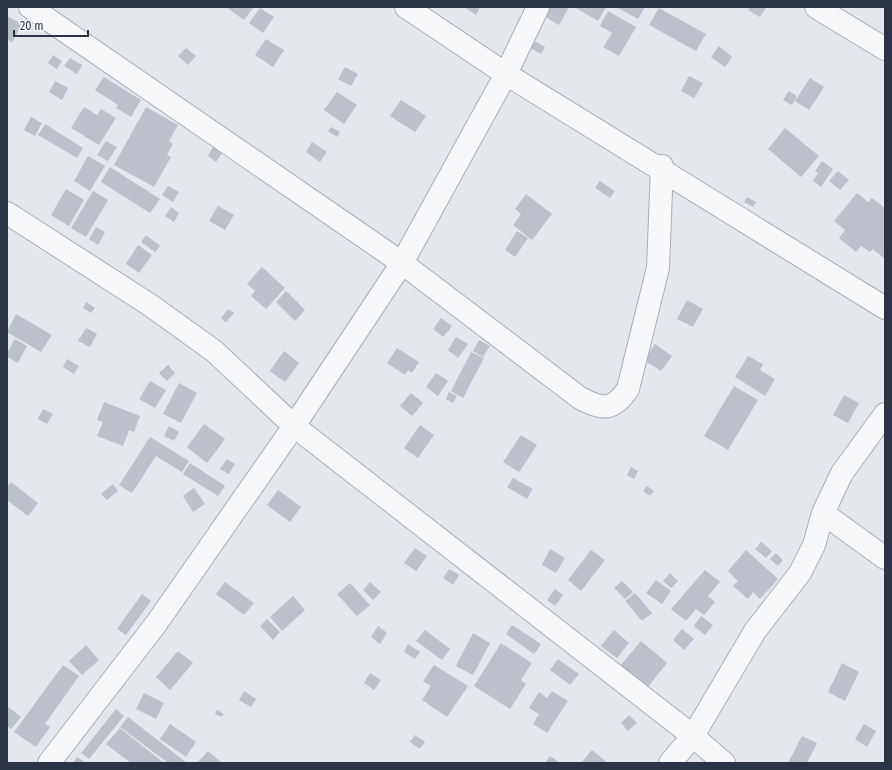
<svg xmlns="http://www.w3.org/2000/svg" width="892" height="770" viewBox="0 0 892 770" font-family="'Fira Sans Condensed',sans-serif">
  <rect width="100%" height="100%" fill="#e4e7ec"/>
  <!-- building -->
  <path fill="#bbc0ca" d="M226,7H254L244,20Z
    M464,7H480L476,15Z
    M549,7H569L559,25L544,16Z
    M574,7H606L598,21Z
    M616,7H645L638,19Z
    M750,7H764L766,8L760,17L748,10Z
    M260,8L274,17L263,33L249,23Z
    M659,8L706,34L696,51L649,25Z
    M608,11L636,27L619,56L603,47L612,33L600,26Z
    M7,16L22,24L12,42L7,39Z
    M266,39L284,50L273,67L255,55Z
    M534,41L545,47L541,54L530,48Z
    M719,46L732,57L725,67L711,57Z
    M186,48L196,56L188,65L178,56Z
    M53,55L62,61L57,69L48,63Z
    M70,58L82,65L77,74L64,66Z
    M345,67L358,74L351,86L338,79Z
    M689,76L703,83L694,98L681,91Z
    M104,77L141,100L131,117L116,108L118,105L95,90Z
    M810,78L824,87L809,110L795,101Z
    M55,81L68,88L62,100L49,92Z
    M789,91L797,96L792,105L783,100Z
    M337,92L357,105L344,124L324,110Z
    M401,100L426,116L415,132L390,116Z
    M84,107L97,115L101,109L116,118L99,145L71,128Z
    M146,107L178,125L169,141L173,144L167,155L171,157L154,187L114,165Z
    M31,117L42,123L35,136L24,130Z
    M45,124L83,148L77,158L38,135Z
    M331,127L340,132L337,137L328,131Z
    M785,128L819,156L801,177L768,149Z
    M106,141L117,147L108,161L97,155Z
    M312,142L327,152L320,162L306,152Z
    M213,147L222,153L216,162L208,156Z
    M88,156L105,166L90,191L74,181Z
    M822,161L833,169L821,187L813,181L818,173L815,171Z
    M110,167L160,199L150,213L101,182Z
    M838,171L849,180L840,190L829,181Z
    M600,181L615,191L610,198L595,188Z
    M168,186L179,192L173,202L162,195Z
    M66,189L84,200L69,226L51,215Z
    M93,191L108,200L86,237L71,228Z
    M857,193L868,202L872,198L885,208V259L873,249L870,252L861,246L856,252L839,238L845,230L834,221Z
    M526,194L552,214L532,240L513,225L521,214L515,209Z
    M747,197L756,202L753,207L744,202Z
    M218,206L234,215L225,230L209,221Z
    M171,207L179,213L174,222L165,216Z
    M96,227L105,232L98,245L89,239Z
    M517,231L528,238L515,257L505,250Z
    M146,235L160,246L155,252L141,242Z
    M138,245L152,255L139,273L126,264Z
    M262,267L285,288L266,309L251,296L255,291L247,284Z
    M286,291L305,310L295,321L276,302Z
    M687,300L703,309L693,327L677,319Z
    M86,302L95,308L91,313L83,308Z
    M228,309L234,313L226,322L221,318Z
    M16,314L52,335L41,352L7,332Z
    M441,318L452,326L443,337L433,329Z
    M86,328L97,334L90,347L78,341Z
    M456,337L468,344L458,358L448,350Z
    M15,339L27,346L18,363L7,357V353Z
    M479,340L490,346L483,357L473,351Z
    M655,344L672,356L661,371L644,360Z
    M397,348L419,362L412,373L408,370L405,375L387,363Z
    M284,351L299,363L285,382L270,371Z
    M471,352L484,358L463,398L451,391Z
    M748,356L763,364L760,370L775,379L765,396L735,377Z
    M67,359L79,366L74,374L63,367Z
    M168,365L175,373L167,381L159,373Z
    M436,373L448,381L438,396L426,387Z
    M150,381L166,390L155,408L139,399Z
    M179,383L197,393L181,423L163,414Z
    M734,386L758,400L728,450L704,436Z
    M449,392L457,396L453,403L446,399Z
    M411,393L423,403L412,416L400,406Z
    M844,395L859,403L848,423L833,415Z
    M104,402L140,416L134,432L129,430L123,446L97,436L103,422L97,420Z
    M43,409L53,414L47,424L38,419Z
    M204,424L225,439L207,463L187,447Z
    M420,425L434,435L418,458L404,448Z
    M169,426L179,432L174,441L164,436Z
    M521,435L537,445L519,472L503,462Z
    M150,437L189,461L182,472L156,456L132,493L119,485Z
    M227,459L235,464L229,474L220,469Z
    M190,463L225,486L218,496L183,474Z
    M631,467L638,471L634,479L627,475Z
    M513,478L533,489L527,499L507,487Z
    M11,482L38,503L28,516L7,500V487Z
    M113,484L118,491L107,500L101,494Z
    M647,486L654,491L650,496L643,491Z
    M194,488L205,504L193,512L183,496Z
    M278,490L301,507L290,522L267,505Z
    M761,542L772,551L766,558L755,549Z
    M415,548L427,556L416,571L404,563Z
    M550,549L565,558L556,573L542,565Z
    M591,550L605,560L581,591L568,580Z
    M746,550L778,579L760,599L753,592L748,599L733,586L738,581L728,571Z
    M776,553L783,560L778,566L770,559Z
    M449,569L459,575L453,585L443,578Z
    M705,570L720,582L708,596L715,602L704,615L696,609L686,621L671,609Z
    M670,573L678,581L671,588L663,581Z
    M656,580L671,591L662,604L646,593Z
    M622,581L633,592L625,599L614,588Z
    M225,582L254,603L244,615L216,594Z
    M370,582L381,592L373,600L363,590Z
    M350,583L370,605L357,616L337,594Z
    M555,589L563,595L555,606L547,600Z
    M635,593L652,613L642,621L625,601Z
    M142,594L151,601L126,635L117,629Z
    M293,596L305,610L282,631L270,617Z
    M701,616L713,625L705,635L694,626Z
    M267,619L280,632L273,640L260,626Z
    M512,625L541,644L534,654L506,634Z
    M378,626L387,633L380,644L371,637Z
    M682,629L694,639L684,650L673,640Z
    M425,630L450,649L442,660L416,641Z
    M614,630L629,643L617,658L601,646Z
    M473,633L490,643L473,675L456,666Z
    M641,641L667,663L647,688L620,666Z
    M501,643L532,663L521,680L526,684L510,709L474,686Z
    M408,644L420,652L415,659L404,652Z
    M86,645L99,660L82,675L69,661Z
    M178,651L193,663L170,690L156,677Z
    M558,659L579,674L570,685L550,670Z
    M842,663L859,672L845,701L828,692Z
    M63,665L79,676L45,724L50,727L36,747L14,732Z
    M434,665L468,686L447,717L422,700L431,686L423,681Z
    M370,673L381,680L374,690L364,683Z
    M244,691L256,699L251,707L239,700Z
    M552,691L568,701L547,733L533,724L539,714L529,708L539,692L547,698Z
    M144,693L164,703L156,719L136,709Z
    M7,706L21,717L11,729L7,726Z
    M116,709L124,716L89,759L81,753Z
    M217,710L224,714L221,717L215,714Z
    M629,715L637,723L628,731L621,723Z
    M128,717L187,763H168L120,727Z
    M170,724L196,742L186,757L160,739Z
    M864,724L876,731L867,747L855,739Z
    M120,728L164,763H131L106,744Z
    M415,735L425,742L420,749L410,742Z
    M802,736L817,743L807,763H788Z
    M592,750L608,763L582,762Z
    M208,751L222,763H197Z
    M550,756L560,763H545Z
    M77,757L86,763H73Z"/>
  <g fill="none" stroke-linecap="round" stroke-linejoin="round">
    <!-- minor casing -->
    <g stroke="#a9aeb7" stroke-width="24">
      <path id="minor" d="M30,7L402,263L580,398C603,410 613,411 628,389L658,268L662,166
        M406,7L506,74L885,308
        M816,7L885,49
        M7,213L150,305L214,351L294,426L693,736L724,763
        M823,513L885,558
        M49,763L156,624L294,426L402,263L506,74L538,7
        M670,763L693,736L755,631L800,573L814,545L823,513L842,473L885,414"/>
    </g>
    <!-- minor -->
    <use href="#minor" stroke="#f7f8fa" stroke-width="22"/>
  </g>
  <!-- border -->
  <rect width="892" height="770" fill="none" stroke="#2b3445" stroke-width="16"/>
  <!-- scale -->
  <path d="M14 30v6h74v-6" fill="none" stroke="#2b3445" stroke-width="2"/>
  <text x="20" y="30" font-size="12" fill="#2b3445" stroke="#f4f6f9" stroke-width="3" paint-order="stroke">20 m</text>
</svg>
